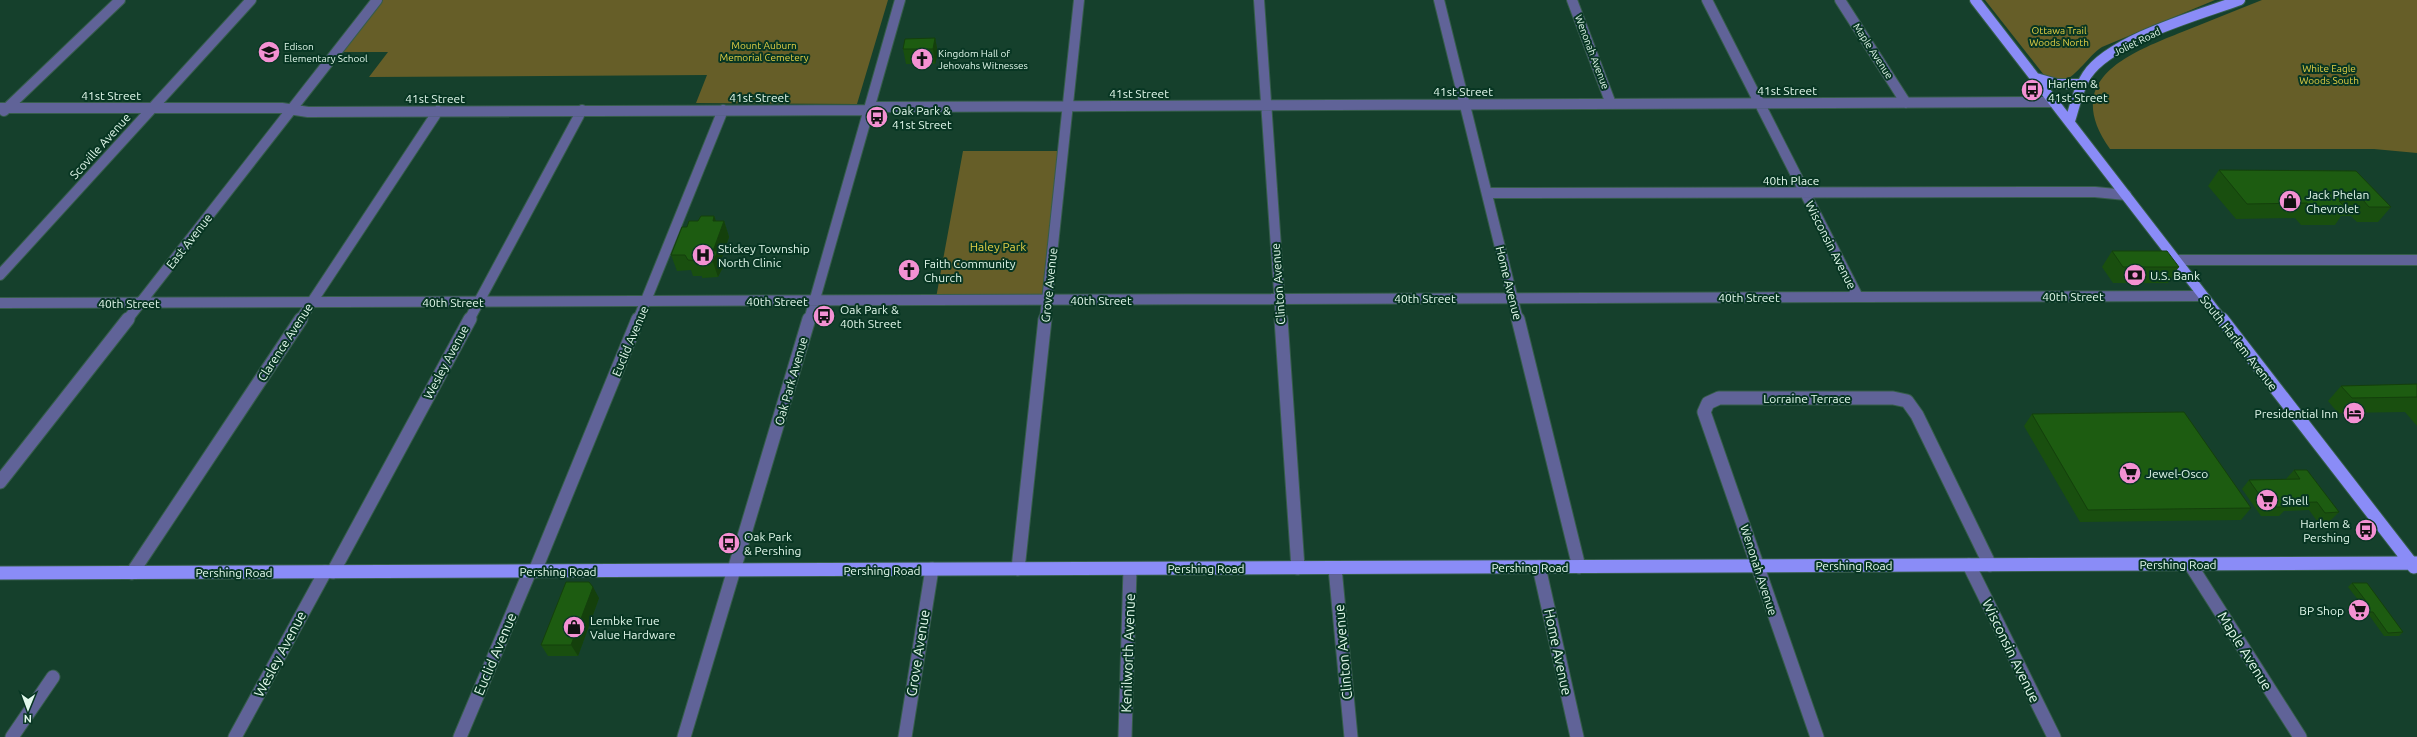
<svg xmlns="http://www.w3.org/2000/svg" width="2417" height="737" viewBox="0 0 2417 737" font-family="Ubuntu,sans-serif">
  <rect width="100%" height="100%" fill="#15402c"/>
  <!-- green -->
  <path fill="#665e28" d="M383,0H888L857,104L696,103L707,75L369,77L388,52H342Z
    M1985,0H2215L2102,47C2088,56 2078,75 2063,81L2044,75Z
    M2262,0H2417V153L2374,149H2110C2061,80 2127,54 2182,32C2209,21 2235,11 2262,0Z
    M963,151H1061L1044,297L936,298Z"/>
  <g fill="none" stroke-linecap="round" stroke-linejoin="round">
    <!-- minor-far1 casing -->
    <g stroke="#365d4b" stroke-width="12">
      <path id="minor-far1" d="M1259,0L1281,320
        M1439,0L1518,320
        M1572,0L1611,104
        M1707,0L1858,297
        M1840,0L1906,103
        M871,107L2055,102
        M0,108H282L308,112L870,110
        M4,111L120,0
        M1487,193L2095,192L2126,195
        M2175,260H2417
        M0,275L251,0
        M0,303L2203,296
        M127,320L377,0
        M300,320L438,111
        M469,320L582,110
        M638,320L723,110
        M809,320L900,0
        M1045,320L1079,0"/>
    </g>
    <!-- minor casing -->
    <g stroke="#365d4b" stroke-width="15">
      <path id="minor" d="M1281,319L1298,568
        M1518,319L1579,567
        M0,482L128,319
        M2190,564L2300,737
        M1969,565L2054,737
        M1539,567L1577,737
        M1335,568L1351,737
        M1018,569L1045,319
        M535,571L638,319
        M333,572L470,319
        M132,573L301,319
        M12,737L53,677
        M235,737L325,572
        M460,737L530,571
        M684,737L809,319
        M905,737L932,569
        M1125,737L1130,569
        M1817,737L1704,412L1708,403L1719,398H1893L1907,401L1917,415L1990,565"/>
    </g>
    <!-- major-far1 casing -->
    <g stroke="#365d4b" stroke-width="12">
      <path id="major-far1" d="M1975,0L2222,320
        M2036,78L2057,84H2081
        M2070,121C2075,106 2078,88 2087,75C2111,39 2199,15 2240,0"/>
    </g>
    <!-- major casing -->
    <g stroke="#365d4b" stroke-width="15">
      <path id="major" d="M2222,319L2414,567
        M0,573L2417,563"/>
    </g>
    <!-- minor-far1 -->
    <use href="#minor-far1" stroke="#606398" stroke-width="10"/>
    <!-- minor -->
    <use href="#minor" stroke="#606398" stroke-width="13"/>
    <!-- major-far1 -->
    <use href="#major-far1" stroke="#8a8cf7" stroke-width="10"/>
    <!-- major -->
    <use href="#major" stroke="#8a8cf7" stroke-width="13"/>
  </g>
  <!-- wall -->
  <path fill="#194f0f" d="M935,38L938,53L935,64H906L903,49Z
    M2219,170L2356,171L2391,207L2378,222H2357L2351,216H2341L2335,225H2301L2295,218L2236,219L2208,186Z
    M714,216L716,221H724L729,237L721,260L723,267L718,277L702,278V276H693L691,270L677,271L671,255L698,221Z
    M2112,251L2179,267L2168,283H2113L2102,267Z
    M2417,384V426L2405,412L2338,413L2328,401L2341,386Z
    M2032,414L2251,508L2241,520L2080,522L2024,426Z
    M2294,470L2339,512L2330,521H2317L2309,510L2284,511L2279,516H2261L2242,489L2249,480L2287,479H2286Z
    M2352,583L2403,632L2399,636H2384L2369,615L2356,616L2348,605L2352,601H2359L2348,587Z
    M599,598L578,656H548L541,645Z"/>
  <!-- shaded-wall -->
  <path fill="#14400c" d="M935,38L938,53L935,64L933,49Z
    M714,216L720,232L713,221Z
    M724,221L729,237L721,260L723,267L718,277L713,262V251Z
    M593,587L599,598L578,656L571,645Z"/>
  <!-- building -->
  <path fill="#1d5c11" stroke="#14400c" d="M935,38L933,49H903L905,39Z
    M2219,170L2356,171L2391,207H2369L2363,200L2339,201L2347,209H2313L2307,203L2247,204Z
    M701,216H714L713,221H724L713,251H718L713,262H697V261L688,260L685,255H671L682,227H687L689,221H698Z
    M2112,251H2167L2179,267H2123Z
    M2417,384V397L2352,398L2341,386Z
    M2184,412L2251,508L2088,510L2032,414Z
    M2294,470H2307L2339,512L2325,513L2317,502L2284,503L2287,507H2268L2249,480L2300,479Z
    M566,582H589L593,587L571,645H541Z
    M2352,583H2367L2403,632L2388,633L2373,612H2360L2352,601H2366Z"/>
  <!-- icons -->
  <defs>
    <g id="school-disc" transform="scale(1.15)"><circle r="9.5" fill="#f491d3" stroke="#083623"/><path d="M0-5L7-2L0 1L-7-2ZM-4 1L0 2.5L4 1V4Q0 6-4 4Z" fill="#111"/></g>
    <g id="church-disc" transform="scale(1.15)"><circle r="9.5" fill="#f491d3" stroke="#083623"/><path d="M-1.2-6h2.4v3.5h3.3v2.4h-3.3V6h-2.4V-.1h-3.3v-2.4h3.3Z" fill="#111"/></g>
    <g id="bus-disc" transform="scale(1.15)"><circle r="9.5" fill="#f491d3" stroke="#083623"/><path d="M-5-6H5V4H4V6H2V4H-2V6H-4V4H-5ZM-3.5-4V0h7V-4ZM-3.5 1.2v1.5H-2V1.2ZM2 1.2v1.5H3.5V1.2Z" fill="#111"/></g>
    <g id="shop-disc" transform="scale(1.15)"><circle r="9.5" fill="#f491d3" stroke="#083623"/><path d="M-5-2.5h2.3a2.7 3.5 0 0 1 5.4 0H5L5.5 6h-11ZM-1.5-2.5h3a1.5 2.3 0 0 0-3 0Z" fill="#111"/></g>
    <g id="hospital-disc" transform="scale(1.15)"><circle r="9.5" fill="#f491d3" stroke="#083623"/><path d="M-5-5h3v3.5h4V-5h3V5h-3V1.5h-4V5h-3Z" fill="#111"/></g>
    <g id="bank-disc" transform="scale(1.15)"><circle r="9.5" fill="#f491d3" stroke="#083623"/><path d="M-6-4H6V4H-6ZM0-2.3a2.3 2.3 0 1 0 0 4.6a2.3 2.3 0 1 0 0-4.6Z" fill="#111"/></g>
    <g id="hotel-disc" transform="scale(1.15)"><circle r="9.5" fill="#f491d3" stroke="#083623"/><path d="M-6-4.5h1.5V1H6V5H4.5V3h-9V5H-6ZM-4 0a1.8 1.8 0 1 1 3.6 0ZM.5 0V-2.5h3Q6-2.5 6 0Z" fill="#111"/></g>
    <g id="supermarket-disc" transform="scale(1.15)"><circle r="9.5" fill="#f491d3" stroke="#083623"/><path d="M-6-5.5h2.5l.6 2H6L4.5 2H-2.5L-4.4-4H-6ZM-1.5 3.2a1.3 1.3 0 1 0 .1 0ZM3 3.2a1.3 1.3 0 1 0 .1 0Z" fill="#111"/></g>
  </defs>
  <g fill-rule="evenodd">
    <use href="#school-disc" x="269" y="52"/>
    <use href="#church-disc" x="922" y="59"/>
    <use href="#bus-disc" x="2032" y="90"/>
    <use href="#bus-disc" x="877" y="117"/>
    <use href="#shop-disc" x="2290" y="201"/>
    <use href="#hospital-disc" x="703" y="255"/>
    <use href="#church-disc" x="909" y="270"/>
    <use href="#bank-disc" x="2135" y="275"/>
    <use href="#bus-disc" x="824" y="316"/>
    <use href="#hotel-disc" x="2354" y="413"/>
    <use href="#supermarket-disc" x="2130" y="473"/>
    <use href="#supermarket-disc" x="2267" y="500"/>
    <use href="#bus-disc" x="2366" y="530"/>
    <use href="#bus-disc" x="729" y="543"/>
    <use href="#supermarket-disc" x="2359" y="610"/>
    <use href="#shop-disc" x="574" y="627"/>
  </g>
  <g text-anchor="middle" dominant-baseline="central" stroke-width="4" stroke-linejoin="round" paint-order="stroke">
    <!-- far-park labels -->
    <g font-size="10" fill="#e4d046" stroke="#083623">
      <text x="2059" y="30">Ottawa Trail<tspan x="2059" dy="12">Woods North</tspan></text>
      <text x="764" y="45">Mount Auburn<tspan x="764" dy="12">Memorial Cemetery</tspan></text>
      <text x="2329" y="68">White Eagle<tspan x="2329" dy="12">Woods South</tspan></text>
    </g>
    <!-- far-street labels -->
    <g font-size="10" fill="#e1f8eb" stroke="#083623">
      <text transform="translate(2137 42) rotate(-26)">Joliet Road</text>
      <text transform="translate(1873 51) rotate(57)">Maple Avenue</text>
      <text transform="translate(1592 52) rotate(69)">Wenonah Avenue</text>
    </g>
    <!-- far-poi labels -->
    <g font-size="10" fill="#e1f8eb" stroke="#083623" text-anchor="start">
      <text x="284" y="46">Edison<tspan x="284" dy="12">Elementary School</tspan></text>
      <text x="938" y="53">Kingdom Hall of<tspan x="938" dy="12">Jehovahs Witnesses</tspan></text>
    </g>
    <!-- poi labels -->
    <g font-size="12" fill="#e1f8eb" stroke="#083623" text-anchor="start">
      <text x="2048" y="83">Harlem &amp;<tspan x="2048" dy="14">41st Street</tspan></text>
      <text x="892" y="110">Oak Park &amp;<tspan x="892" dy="14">41st Street</tspan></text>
      <text x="2306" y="194">Jack Phelan<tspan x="2306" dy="14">Chevrolet</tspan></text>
      <text x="718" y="248">Stickey Township<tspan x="718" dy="14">North Clinic</tspan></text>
      <text x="924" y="263">Faith Community<tspan x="924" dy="14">Church</tspan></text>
      <text x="2150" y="275">U.S. Bank</text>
      <text x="840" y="309">Oak Park &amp;<tspan x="840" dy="14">40th Street</tspan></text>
      <text x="2338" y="413" text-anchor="end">Presidential Inn</text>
      <text x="2146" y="473">Jewel-Osco</text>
      <text x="2282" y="500">Shell</text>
      <text x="2350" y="523" text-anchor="end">Harlem &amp;<tspan x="2350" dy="14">Pershing</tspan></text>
      <text x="744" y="536">Oak Park<tspan x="744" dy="14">&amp; Pershing</tspan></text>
      <text x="2344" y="610" text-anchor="end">BP Shop</text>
      <text x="590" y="620">Lembke True<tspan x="590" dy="14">Value Hardware</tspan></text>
    </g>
    <!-- street labels -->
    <g font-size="12" fill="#e1f8eb" stroke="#083623">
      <text x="1787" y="90">41st Street</text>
      <text x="1463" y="91">41st Street</text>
      <text x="1139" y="93">41st Street</text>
      <text x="111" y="95">41st Street</text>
      <text x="759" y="97">41st Street</text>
      <text x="435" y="98">41st Street</text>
      <text transform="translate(100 146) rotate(-48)">Scoville Avenue</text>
      <text x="1791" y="180">40th Place</text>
      <text transform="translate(189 241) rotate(-52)">East Avenue</text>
      <text transform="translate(1831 245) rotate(63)">Wisconsin Avenue</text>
      <text transform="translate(1509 283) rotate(76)">Home Avenue</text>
      <text transform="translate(1278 284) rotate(-94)">Clinton Avenue</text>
      <text transform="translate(1049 285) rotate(-84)">Grove Avenue</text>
      <text x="2073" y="296">40th Street</text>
      <text x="1749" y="297">40th Street</text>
      <text x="1425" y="298">40th Street</text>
      <text x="1101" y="300">40th Street</text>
      <text x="777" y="301">40th Street</text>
      <text x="453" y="302">40th Street</text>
      <text x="129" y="303">40th Street</text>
      <text transform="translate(630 341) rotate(-67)">Euclid Avenue</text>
      <text transform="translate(285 342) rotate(-57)">Clarence Avenue</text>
      <text transform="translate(2239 343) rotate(52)">South Harlem Avenue</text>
      <text transform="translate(446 362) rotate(-62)">Wesley Avenue</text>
      <text transform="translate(791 381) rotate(-74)">Oak Park Avenue</text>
      <text x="1807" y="398">Lorraine Terrace</text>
      <text x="2178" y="564">Pershing Road</text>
      <text x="1854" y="565">Pershing Road</text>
      <text x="1530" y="567">Pershing Road</text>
      <text x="1206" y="568">Pershing Road</text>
      <text x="882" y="570">Pershing Road</text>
      <text transform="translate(1759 570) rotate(72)">Wenonah Avenue</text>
      <text x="558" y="571">Pershing Road</text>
      <text x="234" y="572">Pershing Road</text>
    </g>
    <!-- park labels -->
    <g font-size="12" fill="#e4d046" stroke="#083623">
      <text x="998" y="246">Haley Park</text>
    </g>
    <!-- near-street labels -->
    <g font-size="14" fill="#e1f8eb" stroke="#083623">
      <text transform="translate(2011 651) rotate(64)">Wisconsin Avenue</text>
      <text transform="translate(2245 651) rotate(58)">Maple Avenue</text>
      <text transform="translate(1343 652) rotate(-95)">Clinton Avenue</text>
      <text transform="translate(1558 652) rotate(78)">Home Avenue</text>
      <text transform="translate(918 653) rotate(-81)">Grove Avenue</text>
      <text transform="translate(1128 653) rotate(-88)">Kenilworth Avenue</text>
      <text transform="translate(280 654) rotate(-62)">Wesley Avenue</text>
      <text transform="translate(495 654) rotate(-67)">Euclid Avenue</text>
    </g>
  </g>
  <!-- north arrow -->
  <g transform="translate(28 709) rotate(181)" stroke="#083623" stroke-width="3" paint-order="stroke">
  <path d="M0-3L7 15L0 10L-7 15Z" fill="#e1f8eb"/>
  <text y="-6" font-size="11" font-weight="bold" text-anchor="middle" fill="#e1f8eb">N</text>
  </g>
</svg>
